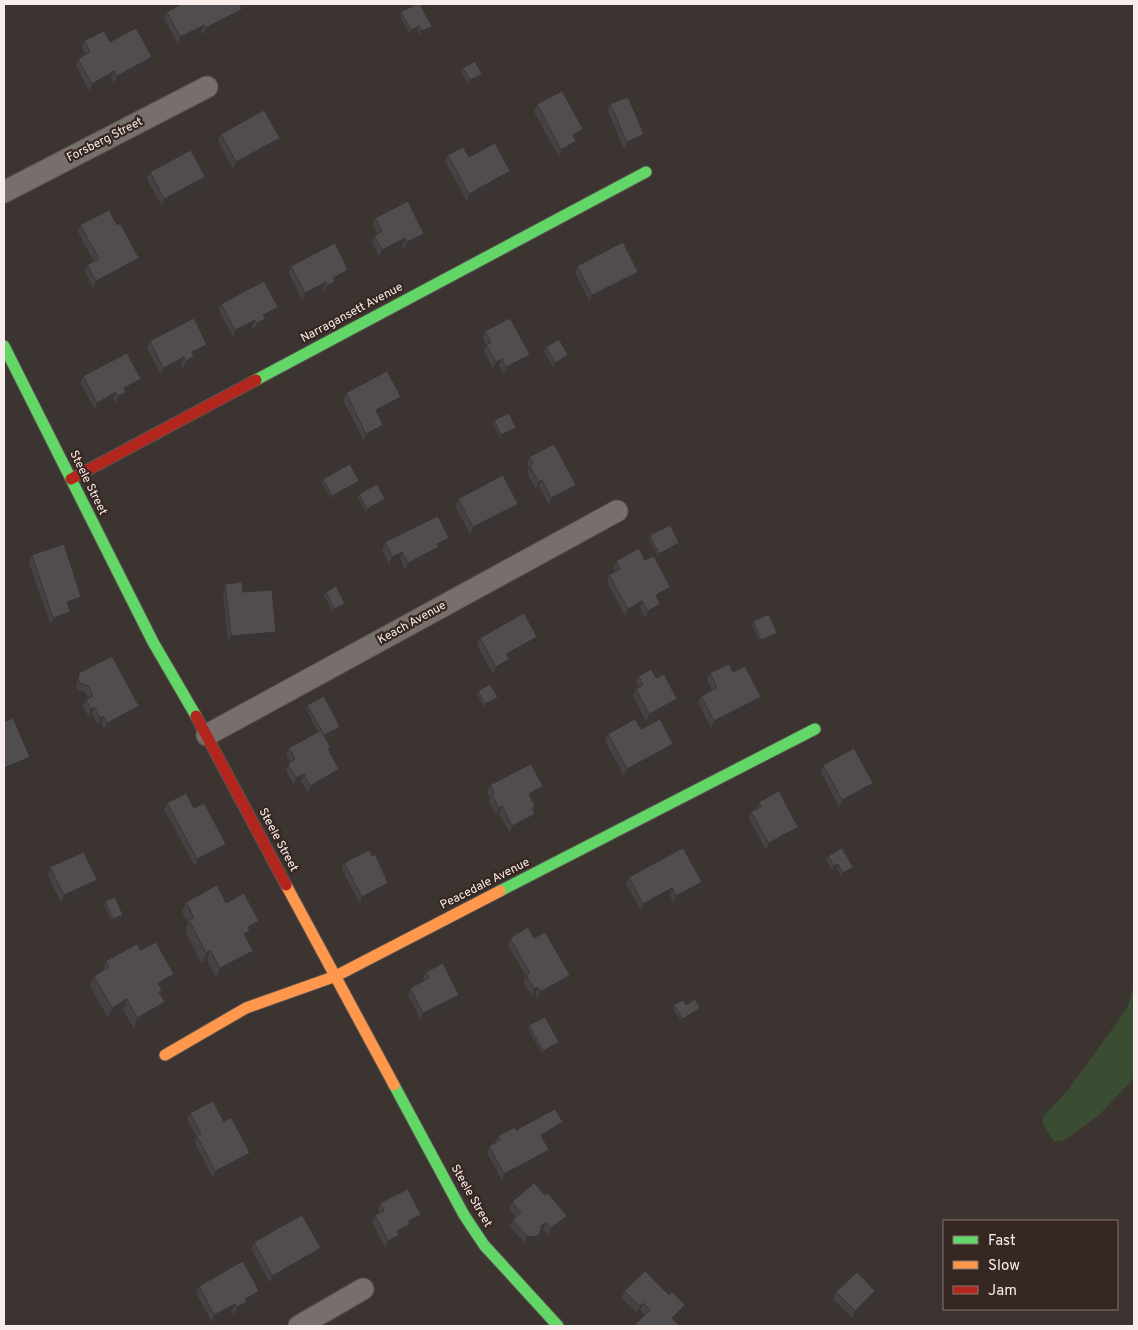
<svg xmlns="http://www.w3.org/2000/svg" width="1138" height="1330" viewBox="0 0 1138 1330" font-family="Overpass,sans-serif">
  <rect width="100%" height="100%" fill="#3c3431"/>
  <!-- green -->
  <path fill="#3a4c32" d="M1134,979V1078L1100,1114L1065,1140L1054,1142L1043,1124V1117L1068,1090L1126,1010L1131,997Z"/>
  <g fill="none" stroke-linecap="round" stroke-linejoin="round">
    <!-- street casing -->
    <g stroke="#5a5350" stroke-width="23">
      <path id="street" d="M4,192L207,87
        M207,735L617,511
        M299,1326L363,1289"/>
    </g>
    <!-- fast casing -->
    <g stroke="#5a5350" stroke-width="13">
      <path id="fast" d="M4,346L153,642L196,716
        M256,380L646,172
        M500,891L815,729
        M394,1085L464,1215L484,1245L558,1326"/>
    </g>
    <!-- slow casing -->
    <g stroke="#5a5350" stroke-width="13">
      <path id="slow" d="M286,885L394,1085
        M165,1055L246,1008L336,976L500,891"/>
    </g>
    <!-- jam casing -->
    <g stroke="#5a5350" stroke-width="13">
      <path id="jam" d="M71,479L256,380
        M196,716L286,885"/>
    </g>
    <!-- street -->
    <use href="#street" stroke="#766f6c" stroke-width="21"/>
    <!-- fast -->
    <use href="#fast" stroke="#63d668" stroke-width="11"/>
    <!-- slow -->
    <use href="#slow" stroke="#ff974d" stroke-width="11"/>
    <!-- jam -->
    <use href="#jam" stroke="#b3261e" stroke-width="11"/>
  </g>
  <!-- wall -->
  <path fill="#464143" d="M167,12L239,16L203,35L201,32L178,44L164,19Z
    M401,12L432,27L430,30L420,35L417,30L409,34L400,15Z
    M84,41L110,42L149,64L114,83L111,78L89,91L76,66L78,59L85,54L82,48Z
    M463,68L480,77L468,84L461,71Z
    M537,104L583,129L580,136L575,139L576,141L574,148L559,157L534,112Z
    M610,104L641,141L624,149L608,111Z
    M221,134L280,138L277,145L233,169L218,141Z
    M448,155L469,157L510,171L508,178L467,201L445,162Z
    M150,172L205,177L202,184L162,206L147,179Z
    M375,218L421,241L404,249L402,246L379,257L372,243L374,236L377,234L373,225Z
    M80,225H117L139,258L136,265L93,288L85,272L87,265L94,262L78,232Z
    M291,266L346,277L334,283L332,289L325,292L323,289L302,300L289,273Z
    M577,266L635,279L590,302L575,273Z
    M221,304L278,307L275,314L264,320L262,326L254,330L252,327L233,337L219,311Z
    M485,331L530,355L527,362L504,374L499,366L493,369L484,352L486,345L483,338Z
    M150,341L207,345L205,352L194,357L192,363L183,368L181,364L161,375L147,348Z
    M546,347L567,359L553,367L544,351Z
    M83,376L138,386L126,393L124,399L116,403L113,399L95,410L81,383Z
    M346,393L398,404L378,415L383,425L381,432L364,441L343,400Z
    M494,420L515,431L500,438L493,424Z
    M529,457L573,492L549,505L539,487L536,489L527,473L529,468L527,464Z
    M323,479L359,481L358,484L331,499L321,482Z
    M359,494L385,499L384,502L366,512L358,498Z
    M458,499L518,504L515,511L470,534L455,506Z
    M650,535L679,543L678,547L658,557L649,539Z
    M385,542L446,545L438,549L436,554L405,570L400,559L389,564L382,550Z
    M32,555L79,604L69,607L68,619L51,625L29,563Z
    M645,560L670,587L668,594L658,599L660,604L658,611L645,618L640,608L625,616L607,582L609,575L615,571L614,568L616,561Z
    M225,584L243,592L276,632L274,639L228,643L223,591Z
    M326,592L345,604L343,607L333,613L324,595Z
    M753,621L775,637L760,643L752,625Z
    M480,638L534,644L508,658L506,666L493,674L477,645Z
    M733,672L761,697L759,704L711,728L698,703L701,696L712,690L707,680L710,673Z
    M79,673L139,706L136,713L104,730L101,723L98,725L92,714L89,717L83,707L86,700L88,698L86,693L78,690L76,686Z
    M639,676L656,678L675,706L646,721L633,696L636,689L638,687L636,683Z
    M478,691L498,697L496,701L484,707L477,694Z
    M307,705L339,731L325,738L331,748L329,752L337,776L308,793L301,781L294,785L286,771L288,764L290,762L286,755L289,748L318,732L306,708Z
    M641,729L671,751L624,776L605,741L608,734Z
    M823,765L871,790L839,807L821,772Z
    M490,785L543,786L540,793L531,798L533,811L532,821L510,833L499,814L496,815L489,802L490,798L487,792Z
    M759,802L796,834L766,850L749,819L751,812L756,809Z
    M167,803L194,808L226,844L223,851L195,866L164,810Z
    M828,856L852,871L841,876L837,868L832,870L826,859Z
    M344,863L385,890L360,904L342,870Z
    M50,867L97,880L94,887L61,903L48,875Z
    M629,877L702,882L699,889L673,903L670,895L641,911L626,884Z
    M105,901L122,918L112,922L104,905Z
    M186,902L226,903L255,931L249,935L247,940L249,961L216,978L207,961L202,964L185,931L188,923L182,912Z
    M510,938L570,975L567,982L538,999L535,994L532,996L523,982L526,976L508,945Z
    M141,950L170,984L162,989L160,995L161,1013L134,1028L123,1010L108,1018L90,986L94,976L103,971L106,961Z
    M426,972L459,995L456,1002L421,1020L408,995L410,988L424,981L423,979Z
    M674,1005H686L700,1008L699,1011L682,1022L673,1009Z
    M529,1025L559,1042L558,1046L542,1054L528,1029Z
    M190,1113L224,1122L247,1160L213,1178L195,1143L197,1137L187,1120Z
    M560,1129L543,1139L549,1150L546,1157L502,1181L487,1153L489,1146L495,1143L498,1136L516,1130Z
    M512,1202L567,1216L564,1223L549,1235L543,1229L541,1231L536,1242L532,1244L525,1243L510,1227L513,1220L516,1217L509,1209Z
    M380,1203L418,1222L409,1227L407,1231L399,1235L396,1243L385,1248L372,1222L375,1215L379,1213L378,1210Z
    M254,1242L321,1248L319,1255L270,1283L251,1249Z
    M199,1286L259,1291L257,1298L246,1304L244,1309L234,1315L232,1311L212,1322L196,1293Z
    M624,1291L669,1295L685,1305L682,1312L674,1320L645,1315L640,1310L637,1313L622,1298Z
    M875,1291L873,1298L852,1318L833,1299L836,1292Z"/>
  <!-- shaded-wall -->
  <path fill="#393537" d="M242,9L239,16L203,35L206,28Z
    M204,25L201,32L178,44L180,37Z
    M419,26L417,30L409,34L411,30Z
    M432,27L430,30L420,35L421,31Z
    M152,57L149,64L114,83L117,76Z
    M114,71L111,78L89,91L92,84Z
    M482,74L480,77L468,84L470,80Z
    M583,129L580,136L570,142L573,135Z
    M644,134L641,141L624,149L627,142Z
    M280,138L277,145L233,169L236,162Z
    M576,141L574,148L559,157L561,150Z
    M510,171L508,178L467,201L469,194Z
    M205,177L202,184L162,206L164,199Z
    M424,234L421,241L404,249L407,242Z
    M405,238L402,246L379,257L382,250Z
    M139,258L136,265L93,288L96,281Z
    M348,270L346,277L334,283L332,289L325,292L327,285L333,278Z
    M638,272L635,279L590,302L592,295Z
    M326,282L323,289L302,300L305,293Z
    M278,307L275,314L264,320L262,326L254,330L257,323L263,315Z
    M255,320L252,327L233,337L235,330Z
    M207,345L205,352L194,357L192,363L183,368L186,361L192,352Z
    M530,355L527,362L504,374L506,367Z
    M568,355L567,359L553,367L555,363Z
    M184,357L181,364L161,375L163,368Z
    M502,359L499,366L493,369L496,362Z
    M141,379L138,386L126,393L124,399L116,403L118,396L124,388Z
    M116,392L113,399L95,410L97,403Z
    M401,397L398,404L373,417L376,410Z
    M383,425L381,432L364,441L366,434Z
    M516,428L515,431L500,438L501,435Z
    M542,480L539,487L536,489L538,482Z
    M359,481L358,484L331,499L332,496Z
    M576,485L573,492L549,505L551,498Z
    M385,499L384,502L366,512L367,509Z
    M518,504L515,511L470,534L473,527Z
    M449,538L446,545L438,549L436,554L405,570L408,563L437,544Z
    M679,543L678,547L658,557L659,554Z
    M402,552L400,559L389,564L392,557Z
    M670,587L668,594L653,602L656,595Z
    M81,597L79,604L65,609L67,602Z
    M642,601L640,608L625,616L628,609Z
    M345,604L343,607L333,613L334,609Z
    M660,604L658,611L645,618L648,611Z
    M70,612L68,619L51,625L53,618Z
    M276,632L274,639L228,643L231,636Z
    M777,633L775,637L760,643L761,640Z
    M537,637L534,644L503,661L506,654Z
    M509,659L506,666L493,674L496,667Z
    M498,697L496,701L484,707L485,704Z
    M761,697L759,704L711,728L714,721Z
    M677,699L675,706L646,721L649,714Z
    M139,706L136,713L104,730L107,723Z
    M94,707L92,714L89,717L91,709Z
    M103,716L101,723L98,725L100,718Z
    M340,727L339,731L322,739L324,736Z
    M673,744L671,751L624,776L627,769Z
    M30,757L27,764L4,774V768Z
    M339,769L337,776L308,793L310,786Z
    M304,774L301,781L294,785L296,778Z
    M873,783L871,790L839,807L842,800Z
    M543,786L540,793L526,801L529,794Z
    M502,806L499,814L496,815L499,808Z
    M535,814L532,821L510,833L512,826Z
    M798,827L796,834L766,850L769,843Z
    M226,844L223,851L195,866L197,859Z
    M838,864L837,868L832,870L834,866Z
    M853,867L852,871L841,876L843,873Z
    M97,880L94,887L61,903L64,895Z
    M702,882L699,889L673,903L676,896Z
    M388,883L385,890L360,904L362,897Z
    M672,888L670,895L641,911L643,904Z
    M123,915L122,918L112,922L113,919Z
    M259,921L255,931L249,935L246,941L244,934L248,927Z
    M210,950L207,961L202,964L206,953Z
    M253,951L249,961L216,978L220,968Z
    M174,974L170,984L154,993L158,983Z
    M570,975L567,982L538,999L540,992Z
    M538,987L535,994L532,996L534,989Z
    M459,995L456,1002L421,1020L423,1013Z
    M127,999L123,1010L108,1018L112,1008Z
    M165,1002L161,1013L134,1028L137,1018Z
    M700,1008L699,1011L682,1022L683,1019Z
    M559,1042L558,1046L542,1054L543,1051Z
    M563,1122L560,1129L538,1142L541,1135Z
    M549,1150L546,1157L502,1181L504,1174Z
    M250,1153L247,1160L213,1178L215,1171Z
    M421,1215L418,1222L409,1227L407,1231L394,1238L397,1231L408,1221Z
    M567,1216L564,1223L549,1235L551,1228Z
    M546,1222L543,1229L538,1233L541,1226Z
    M541,1231L536,1242L532,1244L525,1243L527,1236Z
    M399,1235L396,1243L385,1248L388,1241Z
    M321,1248L319,1255L270,1283L272,1276Z
    M259,1291L257,1298L246,1304L244,1309L234,1315L237,1307L245,1299Z
    M875,1291L873,1298L852,1318L855,1311Z
    M643,1303L640,1310L637,1313L640,1306Z
    M235,1304L232,1311L212,1322L214,1315Z
    M685,1305L682,1312L669,1325L672,1318Z"/>
  <!-- building -->
  <path fill="#514c4e" stroke="#393537" d="M182,4H239L242,9L206,28L204,25L180,37L167,12Z
    M417,4H420L432,27L421,31L419,26L411,30L401,12Z
    M136,28L152,57L117,76L114,71L92,84L78,59L90,52L84,41L104,31L110,42Z
    M475,61L482,74L470,80L463,68Z
    M562,91L583,129L573,135L576,141L561,150L537,104Z
    M628,97L644,134L627,142L610,104Z
    M264,110L280,138L236,162L221,134Z
    M495,143L510,171L469,194L448,155L463,147L469,157Z
    M191,150L205,177L164,199L150,172Z
    M408,201L424,234L407,242L405,238L382,250L374,236L382,231L375,218Z
    M109,210L117,225L120,223L139,258L96,281L87,265L99,259L80,225Z
    M623,242L638,272L592,295L577,266Z
    M335,243L348,270L333,278L335,282L327,285L326,282L305,293L291,266Z
    M264,281L278,307L263,315L265,319L257,323L255,320L235,330L221,304Z
    M194,318L207,345L192,352L194,356L186,361L184,357L163,368L150,341Z
    M510,318L530,355L506,367L502,359L496,362L486,345L491,342L485,331Z
    M559,339L568,355L555,363L546,347Z
    M127,353L141,379L124,388L126,392L118,396L116,392L97,403L83,376Z
    M387,371L401,397L376,410L383,425L366,434L346,393Z
    M509,413L516,428L501,435L494,420Z
    M554,444L576,485L551,498L542,480L538,482L530,466L533,463L529,457Z
    M350,464L359,481L332,496L323,479Z
    M503,475L518,504L473,527L458,499Z
    M377,484L385,499L367,509L359,494Z
    M438,516L449,538L437,544L439,547L408,563L402,552L392,557L385,542Z
    M670,525L679,543L659,554L650,535Z
    M64,544L81,597L67,602L70,612L53,618L32,555Z
    M639,548L645,560L654,556L670,587L656,595L660,604L648,611L642,601L628,609L609,575L620,569L616,561Z
    M242,582L243,592L272,590L276,632L231,636L225,584Z
    M336,586L345,604L334,609L326,592Z
    M524,613L537,637L506,654L509,659L496,667L480,638Z
    M769,614L777,633L761,640L753,621Z
    M112,656L139,706L107,723L103,716L100,718L94,707L91,709L86,700L93,696L89,686L80,683L78,679L79,673Z
    M729,664L733,672L745,666L761,697L714,721L701,696L717,688L710,673Z
    M651,669L656,678L664,674L677,699L649,714L636,689L643,685L639,676Z
    M490,684L498,697L485,704L478,691Z
    M324,696L340,727L324,735L307,705Z
    M13,718L30,757L4,768V722Z
    M635,719L641,729L660,719L673,744L627,769L608,734Z
    M321,730L331,748L328,749L339,769L310,786L304,774L296,778L288,764L295,759L289,748Z
    M854,748L873,783L842,800L823,765Z
    M531,764L543,786L529,794L535,806L532,808L535,814L512,826L502,806L499,808L492,795L494,793L490,785Z
    M779,791L798,827L769,843L751,812L761,807L759,802Z
    M186,793L194,808L204,803L226,844L197,859L167,803Z
    M683,848L702,882L676,896L672,888L643,904L629,877Z
    M842,848L853,867L843,873L838,864L834,866L828,856Z
    M369,850L372,856L375,854L388,883L362,897L344,863Z
    M84,852L97,880L64,895L50,867Z
    M217,885L226,903L244,893L259,921L248,927L250,931L244,934L253,951L220,968L210,950L206,953L189,920L194,918L186,902Z
    M115,897L123,915L113,919L105,901Z
    M528,927L534,938L545,932L570,975L540,992L538,987L534,989L526,975L530,973L510,938Z
    M156,942L174,974L158,983L162,990L159,992L165,1002L137,1018L127,999L112,1008L94,976L109,967L106,961L137,944L141,950Z
    M443,963L459,995L423,1013L410,988L429,978L426,972Z
    M695,999L700,1008L683,1019L674,1005L683,1000L686,1005Z
    M545,1017L559,1042L543,1051L529,1025Z
    M213,1101L224,1122L231,1117L250,1153L215,1171L197,1136L201,1134L190,1113Z
    M555,1109L563,1122L541,1135L549,1150L504,1174L489,1146L500,1140L498,1136L515,1127L516,1130Z
    M534,1183L545,1195L548,1193L567,1216L551,1228L546,1222L541,1226V1231L539,1235L535,1237L527,1236L513,1220L521,1213L512,1202Z
    M408,1189L421,1215L408,1221L410,1224L397,1231L399,1235L388,1241L375,1215L384,1211L380,1203Z
    M302,1215L321,1248L272,1276L254,1242Z
    M243,1261L259,1291L245,1299L247,1302L237,1307L235,1304L214,1315L199,1286Z
    M645,1271L669,1295L672,1292L685,1305L672,1318L680,1326H633L650,1310L643,1303L640,1306L624,1291Z
    M857,1272L875,1291L855,1311L836,1292Z"/>
  <g text-anchor="middle" dominant-baseline="central" stroke-width="4.5" stroke-linejoin="round" paint-order="stroke">
    <!-- street labels -->
    <g font-size="12" fill="#f8edea" stroke="#372722">
      <text transform="translate(105 140) rotate(-27)">Forsberg Street</text>
      <text transform="translate(352 313) rotate(-28)">Narragansett Avenue</text>
      <text transform="translate(88 483) rotate(64)">Steele Street</text>
      <text transform="translate(412 623) rotate(-29)">Keach Avenue</text>
      <text transform="translate(278 840) rotate(62)">Steele Street</text>
      <text transform="translate(485 884) rotate(-27)">Peacedale Avenue</text>
      <text transform="translate(471 1196) rotate(60)">Steele Street</text>
    </g>
  </g>
  <!-- border -->
  <rect width="1138" height="1330" fill="none" stroke="#f8edea" stroke-width="10"/>
  <!-- legend -->
  <rect x="943" y="1220" width="175" height="90" fill="#372722" stroke="#847672"/>
  <rect x="953" y="1236" width="25" height="8" fill="#63d668" stroke="#847672"/>
  <text x="988" y="1245" font-size="15" fill="#f8edea">Fast</text>
  <rect x="953" y="1261" width="25" height="8" fill="#ff974d" stroke="#847672"/>
  <text x="988" y="1270" font-size="15" fill="#f8edea">Slow</text>
  <rect x="953" y="1286" width="25" height="8" fill="#b3261e" stroke="#847672"/>
  <text x="988" y="1295" font-size="15" fill="#f8edea">Jam</text>
</svg>
